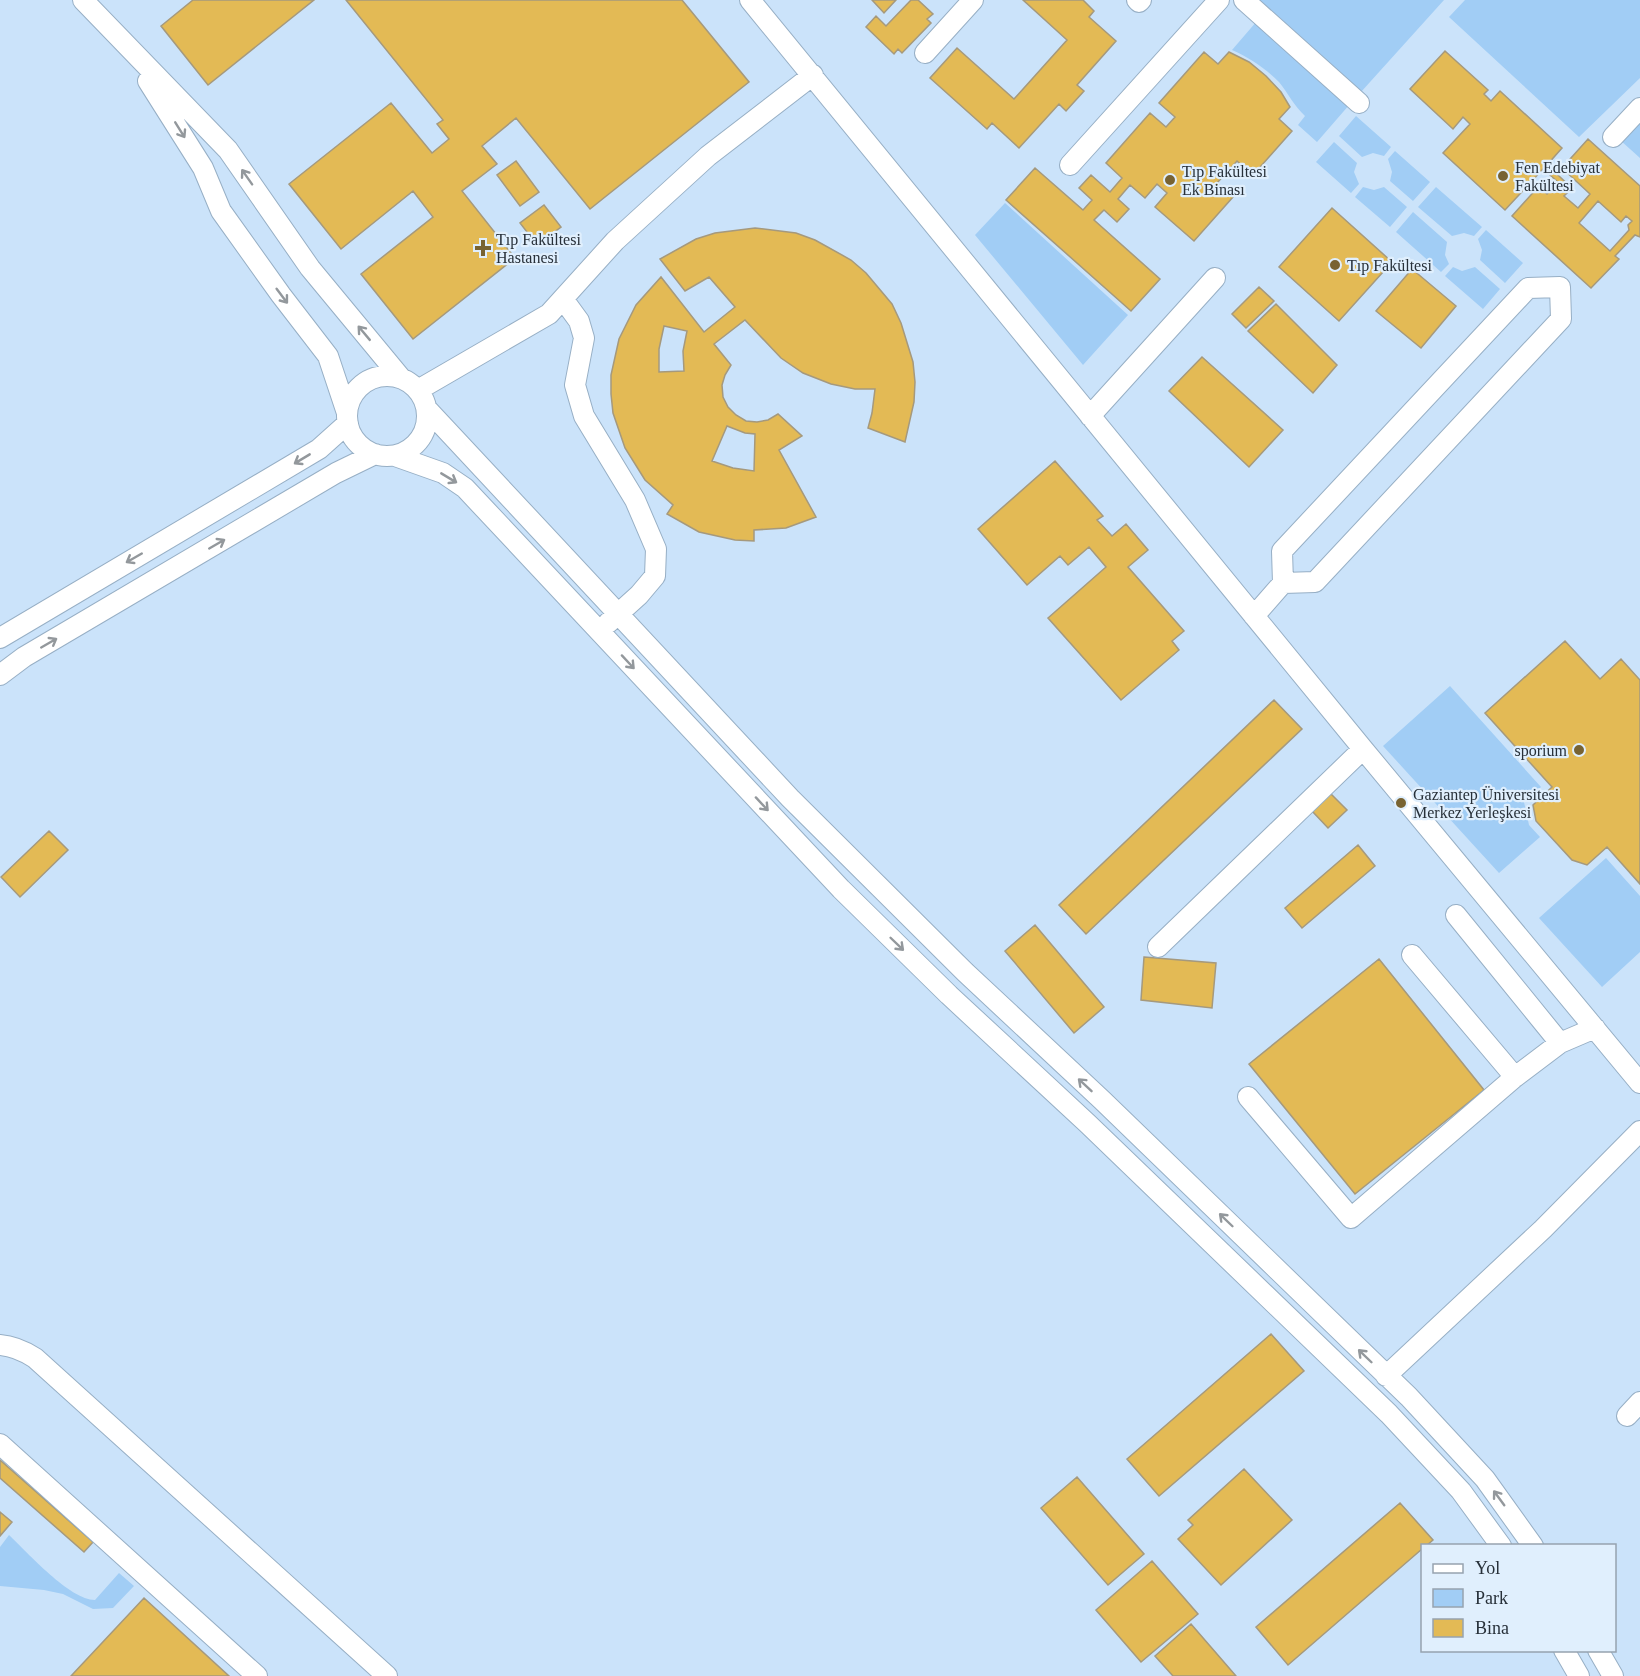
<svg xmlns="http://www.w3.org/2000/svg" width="1640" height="1676" viewBox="0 0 1640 1676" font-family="Georgia,serif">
  <rect width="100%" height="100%" fill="#cbe3fa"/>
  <!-- green -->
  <path fill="#a1cdf5" d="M1259,0H1444L1361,92Z
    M1465,0H1640V78L1579,137L1449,17Z
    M1257,21L1350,104L1317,142L1298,125L1305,116C1294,106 1288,93 1279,82C1265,68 1250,58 1232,50Z
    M1356,116L1391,147L1384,156L1373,153L1362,157L1339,136Z
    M1640,118V158L1620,140Z
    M1334,142L1357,163L1354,172L1359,184L1351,193L1316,162Z
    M1395,151L1430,182L1413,201L1390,181L1392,172L1388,159Z
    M1363,187L1374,190L1384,187L1407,207L1390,227L1355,197Z
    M1436,187L1482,227L1474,236L1464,233L1452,236L1418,207Z
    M1005,203L1128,315L1083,365L975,235Z
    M1413,212L1447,242L1445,255L1449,264L1441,272L1396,232Z
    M1486,230L1523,263L1505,283L1480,260L1482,250L1478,239Z
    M1453,267L1462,271L1475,267L1500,289L1483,309L1445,276Z
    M1450,686L1541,787L1524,802L1529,825L1540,837L1499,873L1383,746Z
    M1606,858L1640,896V952L1602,987L1539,918Z
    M9,1535C28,1553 70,1600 95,1600L119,1573L134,1586L113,1608L93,1609L63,1594L44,1590L0,1586V1547Z"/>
  <!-- building -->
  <path fill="#e3ba55" stroke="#a5997d" stroke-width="1.5" fill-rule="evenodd" d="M193,0H314L208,85L161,26Z
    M346,0H682L749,82L590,209L516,118L482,146L497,164L462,191L515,258L413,339L361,274L433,217L413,191L341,249L289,184L391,103L432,153L449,139L437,124L443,120Z
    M872,0H896L884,13Z
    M911,0H918L933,14L927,19L931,23L902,53L898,49L894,54L866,27L876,16L886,26Z
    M1023,0H1083L1094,11L1089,17L1116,41L1077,85L1084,91L1066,111L1059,104L1019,148L992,123L987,129L930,78L957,48L1014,99L1067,40Z
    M1445,51L1488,90L1484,94L1491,101L1500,91L1562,148L1547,165L1572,188L1564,196L1578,208L1590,194L1562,168L1588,139L1640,186V237L1635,235L1615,256L1619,259L1591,288L1512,216L1539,186L1547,194L1558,182L1543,169L1505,210L1443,153L1470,124L1463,117L1453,129L1410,89ZM1598,201L1621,222L1626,216L1632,221L1628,225L1629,230L1610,251L1579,223Z
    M1204,52L1218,64L1229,52L1249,62L1266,76L1281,92L1290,107L1279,119L1292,131L1253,175L1237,161L1217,183L1233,197L1194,241L1155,207L1167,193L1157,184L1145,198L1130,185L1118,199L1129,209L1117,222L1104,210L1094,220L1160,279L1131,311L1006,200L1035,168L1083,210L1092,200L1079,188L1091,175L1110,192L1122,178L1106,163L1150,113L1166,127L1175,117L1159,103Z
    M516,161L539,192L520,206L497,175Z
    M544,205L561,227L537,245L520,223Z
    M1332,208L1392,262L1339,321L1279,267Z
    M755,228L796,233L815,240L851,260L866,273L892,304L901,323L913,362L915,382L914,402L905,442L868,428L872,413L875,389H855L831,384L803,373L781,358L745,320L714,344L731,365L725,375L722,385L723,397L728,407L736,415L746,421L757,422L768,420L778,414L802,436L779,450L816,517L786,528L754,530V541L735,540L699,532L667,514L673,505L645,480L625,448L613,413L611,394V375L619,339L636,305L661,277L704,332L735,307L709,277L685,291L660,259L696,239L715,233ZM664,326L687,331L683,351L684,371L659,372V349ZM727,426L745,433L755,434L754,471L733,468L712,461Z
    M1412,269L1456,306L1421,348L1376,311Z
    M1259,287L1274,301L1246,328L1232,314Z
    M1276,304L1337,365L1313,393L1248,331Z
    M1202,357L1283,430L1249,467L1169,391Z
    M1055,461L1103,516L1097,520L1112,536L1126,524L1148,550L1128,567L1184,631L1172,641L1179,650L1121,700L1048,618L1106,567L1089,547L1068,565L1060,556L1027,585L978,529Z
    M1565,641L1600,679L1621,659L1640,680V884L1607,847L1587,865L1572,860L1536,821L1533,805L1552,787L1485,713Z
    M1274,700L1302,729L1086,934L1059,905Z
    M1330,793L1347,810L1328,828L1312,811Z
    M49,831L68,850L20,897L1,877Z
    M1358,845L1375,866L1302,928L1285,908Z
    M1035,925L1104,1007L1074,1033L1005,951Z
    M1144,957L1216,963L1212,1008L1141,1000Z
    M1379,959L1484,1090L1355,1194L1249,1064Z
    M1271,1334L1304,1371L1159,1496L1127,1459Z
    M0,1460L93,1542L84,1552L0,1478Z
    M1244,1469L1292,1520L1221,1585L1178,1539L1193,1525L1188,1520Z
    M1077,1477L1144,1554L1108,1585L1041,1508Z
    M1400,1503L1433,1540L1426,1546H1422V1549L1288,1665L1256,1627Z
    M0,1512L12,1522L0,1536Z
    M1152,1561L1198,1614L1141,1662L1096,1610Z
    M144,1598L229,1676H71Z
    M1191,1624L1236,1676H1173L1155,1656Z"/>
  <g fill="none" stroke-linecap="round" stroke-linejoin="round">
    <!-- minor casing -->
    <g stroke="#97afc5" stroke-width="22">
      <path id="minor" d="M83,0L228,150L310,268L401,378
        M750,0L1363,749L1640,1083
        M1137,0L1139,2L1141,0
        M1244,0L1359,103
        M925,53L973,0
        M148,81L203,168L221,211L281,295L328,356L347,413
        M1613,137L1640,108
        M1070,165L1219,0
        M563,299L579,321L584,338L575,385L584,416L635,500L656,549L655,576L639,595L608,623
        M347 416a40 40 0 1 1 80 0a40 40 0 1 1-80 0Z
        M418,390L549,314L615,241L708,156L813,75
        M427,409L790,798L965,972L1102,1100L1409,1397L1485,1479L1533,1546
        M1090,416L1215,278
        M395,456L443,473L465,488L841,889L949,995L1087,1123L1389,1414L1461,1491L1501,1546
        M1254,616L1283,583L1282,551L1528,288L1560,287L1561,319L1315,582L1283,583
        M0,638L319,449L348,423
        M0,675L24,657L336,473L375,454
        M1456,915L1560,1043
        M1158,947L1363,749
        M1412,955L1515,1077
        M1248,1097L1351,1218L1515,1077L1560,1043L1595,1028
        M0,1345C14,1346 24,1351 35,1358L387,1676
        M1386,1376L1543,1229L1640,1131
        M1627,1416L1640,1402
        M0,1444L257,1676
        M1564,1650L1579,1676
        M1598,1650L1613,1676"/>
    </g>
    <!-- minor -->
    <use href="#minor" stroke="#fff" stroke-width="20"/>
  </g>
  <!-- one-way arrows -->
  <defs><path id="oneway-shaft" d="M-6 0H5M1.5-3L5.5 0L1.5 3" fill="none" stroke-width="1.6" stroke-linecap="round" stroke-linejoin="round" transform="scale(1.5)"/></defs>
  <g stroke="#93989c">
    <use href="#oneway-shaft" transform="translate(180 130) rotate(58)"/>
    <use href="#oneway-shaft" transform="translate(247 177) rotate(-125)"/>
    <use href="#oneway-shaft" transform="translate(282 296) rotate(53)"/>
    <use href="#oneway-shaft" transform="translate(364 333) rotate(-130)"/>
    <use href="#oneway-shaft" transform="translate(302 459) rotate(149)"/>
    <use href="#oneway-shaft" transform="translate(449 478) rotate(31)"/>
    <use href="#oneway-shaft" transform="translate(217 544) rotate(-30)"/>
    <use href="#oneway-shaft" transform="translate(134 558) rotate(150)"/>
    <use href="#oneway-shaft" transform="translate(49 643) rotate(-30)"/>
    <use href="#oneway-shaft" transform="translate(628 662) rotate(47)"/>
    <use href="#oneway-shaft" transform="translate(762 804) rotate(47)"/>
    <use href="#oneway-shaft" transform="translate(897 944) rotate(44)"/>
    <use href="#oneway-shaft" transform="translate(1085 1085) rotate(-137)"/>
    <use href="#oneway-shaft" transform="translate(1226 1220) rotate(-136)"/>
    <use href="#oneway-shaft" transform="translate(1365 1356) rotate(-136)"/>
    <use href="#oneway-shaft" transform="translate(1499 1498) rotate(-126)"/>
  </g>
  <!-- markers -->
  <g fill="#786332" stroke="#e0effd" stroke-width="2">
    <circle cx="1503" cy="176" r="6"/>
    <circle cx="1170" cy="180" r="6"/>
    <path d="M480 239h6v6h6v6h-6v6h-6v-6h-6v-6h6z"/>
    <circle cx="1335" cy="265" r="6"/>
    <circle cx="1579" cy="750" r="6"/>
    <circle cx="1401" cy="803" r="6"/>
  </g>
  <g text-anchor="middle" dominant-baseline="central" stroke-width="4.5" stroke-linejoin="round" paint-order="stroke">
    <!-- poi labels -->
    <g font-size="16" fill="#273039" stroke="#e0effd" text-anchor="start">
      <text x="1515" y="167">Fen Edebiyat<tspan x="1515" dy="18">Fakültesi</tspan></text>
      <text x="1182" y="171">Tıp Fakültesi<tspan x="1182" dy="18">Ek Binası</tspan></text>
      <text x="496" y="239">Tıp Fakültesi<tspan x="496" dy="18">Hastanesi</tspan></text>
      <text x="1347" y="265">Tıp Fakültesi</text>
      <text x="1567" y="750" text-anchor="end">sporium</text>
      <text x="1413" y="794">Gaziantep Üniversitesi<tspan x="1413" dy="18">Merkez Yerleşkesi</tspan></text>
    </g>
  </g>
  <!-- legend -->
  <rect x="1421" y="1544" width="195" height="108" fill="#e0effd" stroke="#96a3af" stroke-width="1.5"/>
  <rect x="1433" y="1564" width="30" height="9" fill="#ffffff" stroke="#96a3af" stroke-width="1.5"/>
  <text x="1475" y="1574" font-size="18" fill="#273039">Yol</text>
  <rect x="1433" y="1589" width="30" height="18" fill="#a1cdf5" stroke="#96a3af" stroke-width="1.5"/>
  <text x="1475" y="1604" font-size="18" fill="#273039">Park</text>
  <rect x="1433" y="1619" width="30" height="18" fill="#e3ba55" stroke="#96a3af" stroke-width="1.5"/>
  <text x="1475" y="1634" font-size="18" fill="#273039">Bina</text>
</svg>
